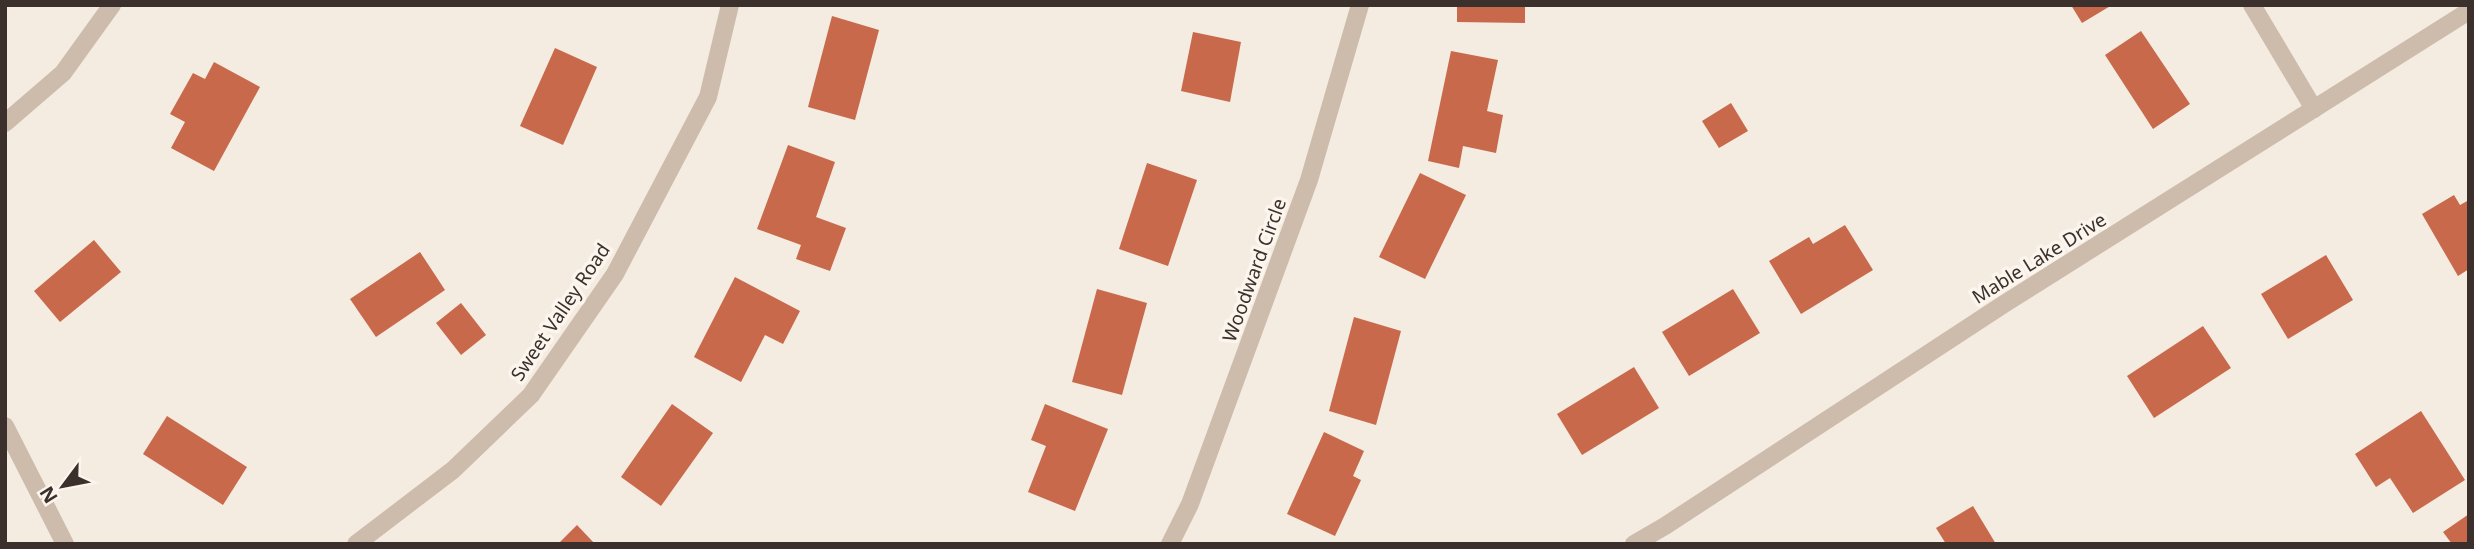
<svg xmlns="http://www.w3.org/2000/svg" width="2474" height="549" viewBox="0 0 2474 549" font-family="'Noto Sans',sans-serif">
<rect width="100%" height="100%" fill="#f4ebe1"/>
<!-- building -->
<g fill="#c8694b">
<polygon points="1457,5 1525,5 1525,23 1457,22"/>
<polygon points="2071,5 2112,5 2082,23"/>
<polygon points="832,16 879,30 855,120 808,107"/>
<polygon points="2141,31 2190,104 2153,129 2105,55"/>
<polygon points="1193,32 1241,42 1230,102 1181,91"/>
<polygon points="555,48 597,67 563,145 520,126"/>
<polygon points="1451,51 1498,60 1487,111 1503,115 1496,153 1463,146 1459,168 1428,161"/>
<polygon points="214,62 260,87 214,171 171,148 185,122 170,114 193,73 205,79"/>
<polygon points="1731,103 1748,131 1719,148 1702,121"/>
<polygon points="788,145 835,162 816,217 846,228 830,271 796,259 801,245 757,229"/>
<polygon points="1147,163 1197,180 1168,266 1119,249"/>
<polygon points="1420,173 1466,195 1425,279 1379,257"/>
<polygon points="2454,195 2460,205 2469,200 2469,269 2458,276 2422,214"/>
<polygon points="1845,225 1873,270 1801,314 1769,261 1809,237 1813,244"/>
<polygon points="94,240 121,272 60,322 34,291"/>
<polygon points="420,252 445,290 376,337 350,299"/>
<polygon points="2326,255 2353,300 2288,339 2261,294"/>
<polygon points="735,277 800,311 783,344 765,335 741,382 694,357"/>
<polygon points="1097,289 1147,303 1122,395 1072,382"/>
<polygon points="1733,289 1760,333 1689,376 1662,332"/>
<polygon points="461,303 486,335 461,355 436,323"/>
<polygon points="1354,317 1401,331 1376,425 1329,411"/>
<polygon points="2203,326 2231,368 2154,418 2127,376"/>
<polygon points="1634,367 1659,408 1582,455 1557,414"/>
<polygon points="672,404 713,433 661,506 621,477"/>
<polygon points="1045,404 1108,429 1075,511 1028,492 1046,446 1031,440"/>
<polygon points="2421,411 2465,480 2413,513 2390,478 2376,487 2355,454"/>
<polygon points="167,416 247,467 223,505 143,454"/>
<polygon points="1324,432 1364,451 1353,476 1361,480 1335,536 1287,514"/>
<polygon points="1973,506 1996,544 1946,544 1936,528"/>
<polygon points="2469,514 2469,544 2452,544 2443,532"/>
<polygon points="577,525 595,544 558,544"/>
</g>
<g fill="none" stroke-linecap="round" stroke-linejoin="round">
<!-- street -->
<g stroke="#cdbbac" stroke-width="18">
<polyline points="2252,5 2314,109"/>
<polyline points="5,123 63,73 112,5"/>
<polyline points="5,426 65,544"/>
<polyline points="356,544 453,470 531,395 615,274 708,97 730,5"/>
<polyline points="1170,544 1190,504 1309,180 1360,5"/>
<polyline points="1634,544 1665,526 2004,304 2469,11"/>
</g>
</g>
<g text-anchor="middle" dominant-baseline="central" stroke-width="7" stroke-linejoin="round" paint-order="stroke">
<!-- street labels -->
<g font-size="19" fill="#3b302b" stroke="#fbf5ee">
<text transform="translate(2039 258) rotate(-32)">Mable Lake Drive</text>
<text transform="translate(1254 270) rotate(-70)">Woodward Circle</text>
<text transform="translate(560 312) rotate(-56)">Sweet Valley Road</text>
</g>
</g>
<!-- border -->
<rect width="2474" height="549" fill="none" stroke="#3b302b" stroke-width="14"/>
<!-- north arrow -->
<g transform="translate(63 486) rotate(238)" stroke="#fbf5ee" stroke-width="5" paint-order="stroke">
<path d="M0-5L12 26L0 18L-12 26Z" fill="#3b302b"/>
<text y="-10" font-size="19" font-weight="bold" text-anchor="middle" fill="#3b302b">N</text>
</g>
</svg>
